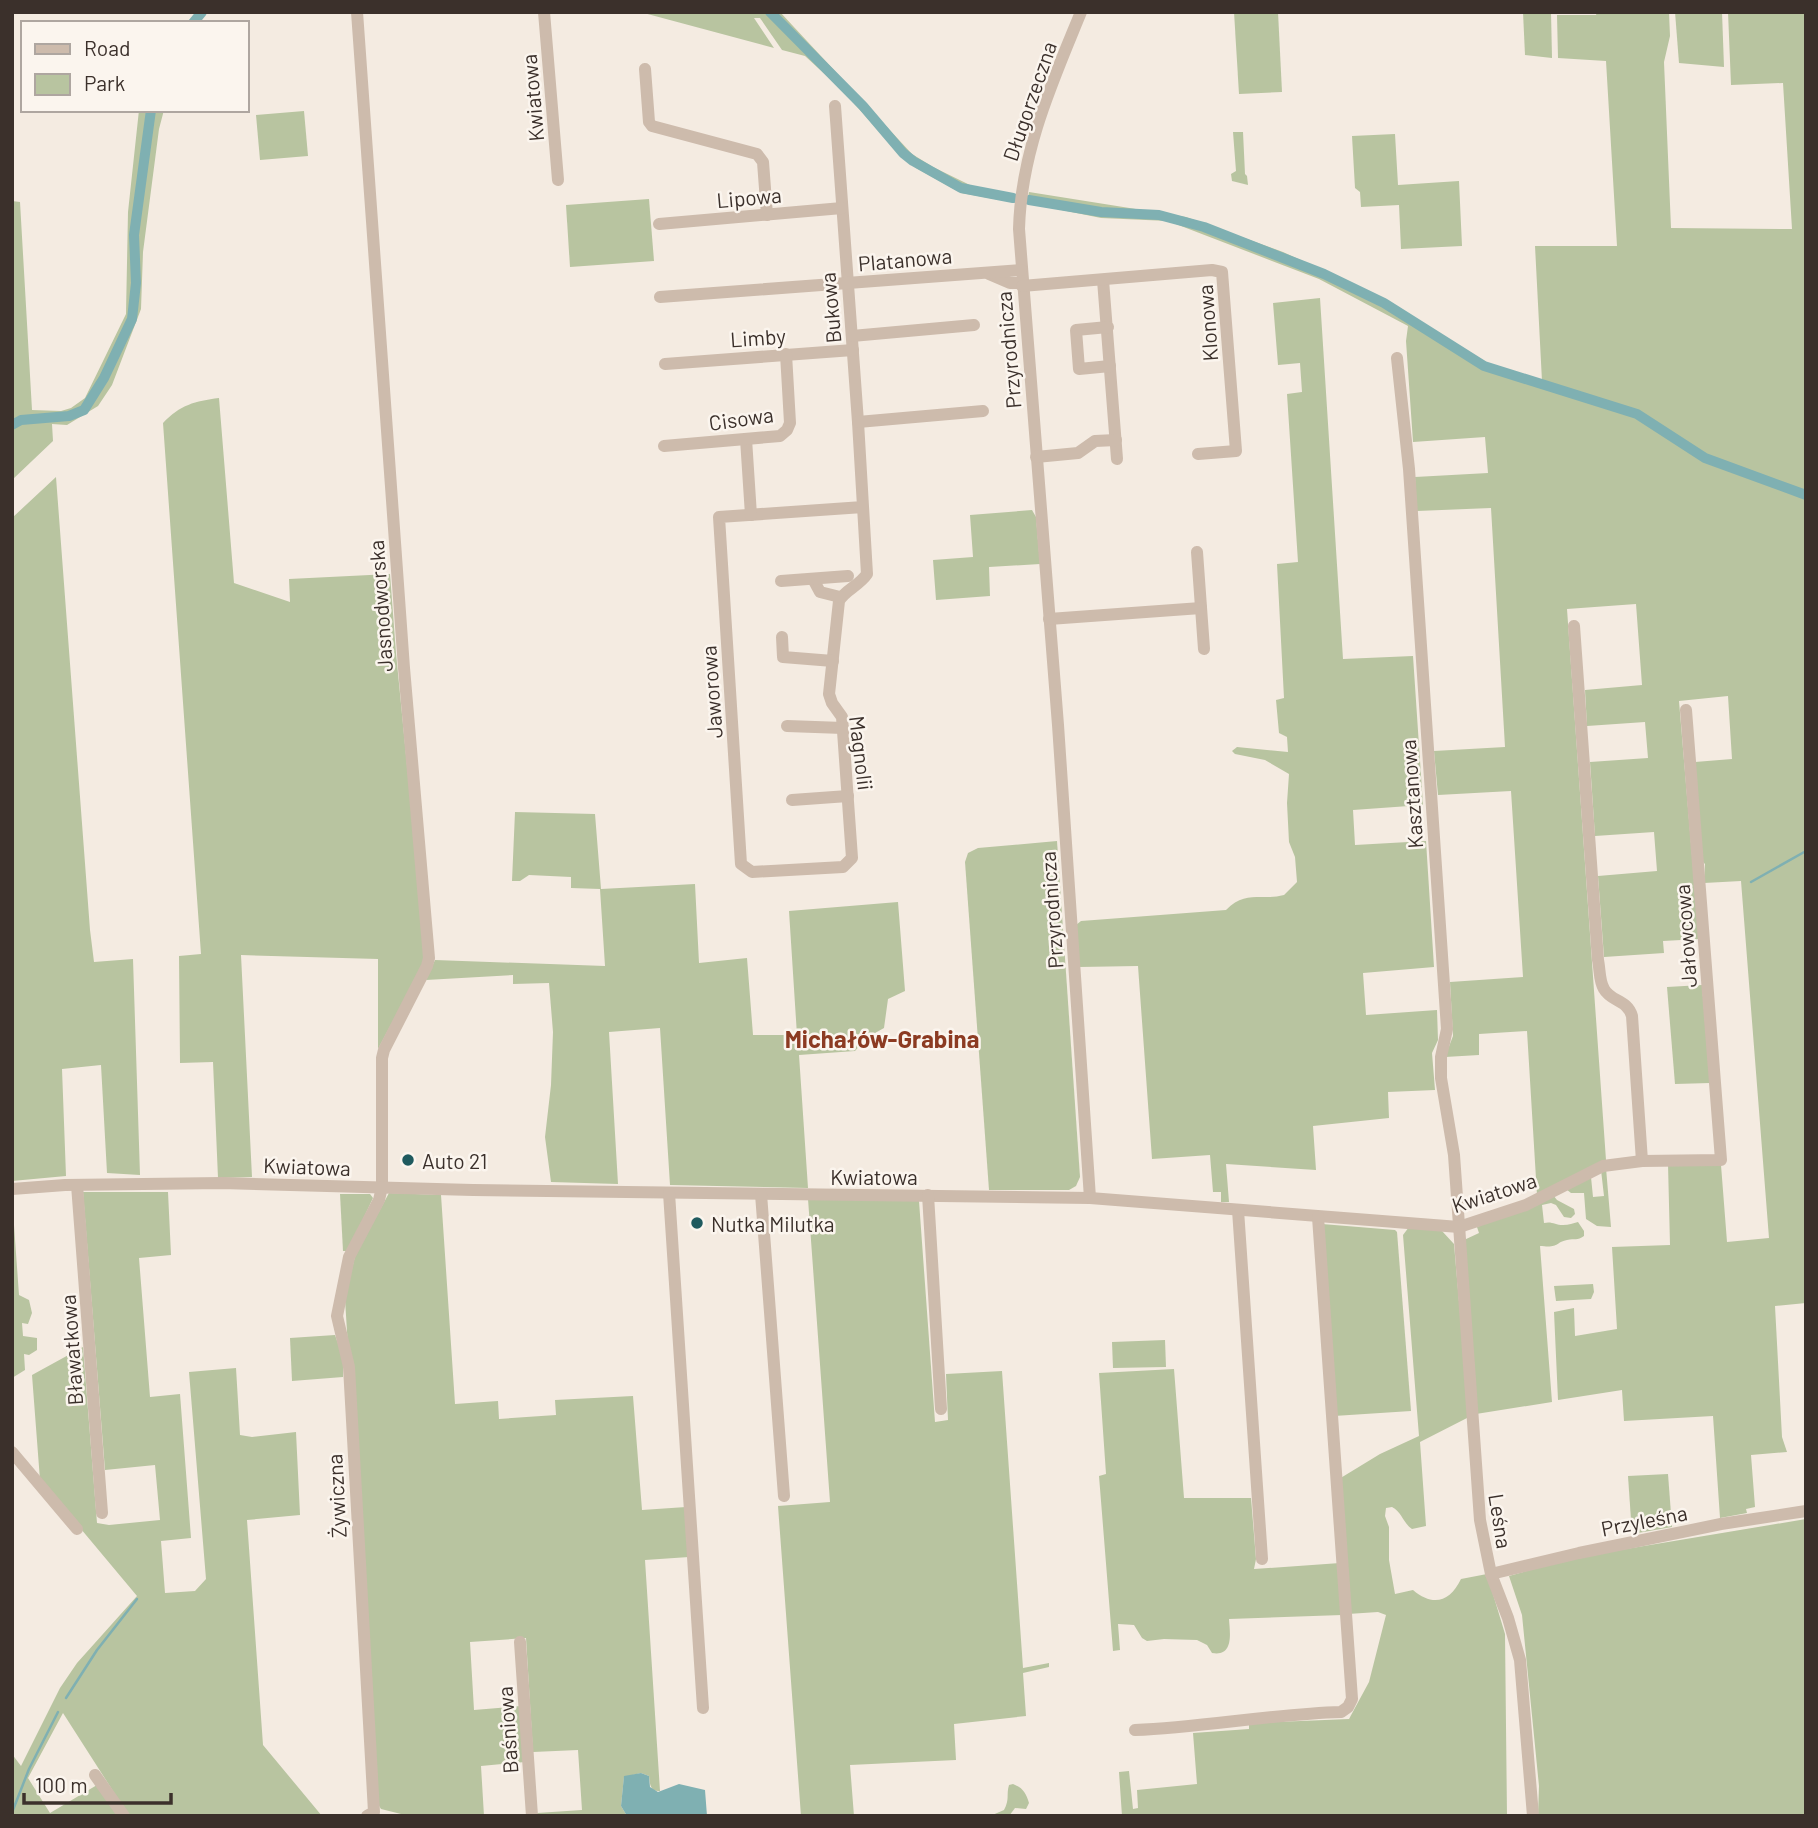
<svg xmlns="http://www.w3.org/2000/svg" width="1818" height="1828" viewBox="0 0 1818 1828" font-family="Barlow,sans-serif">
<rect width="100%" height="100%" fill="#f4ebe1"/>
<!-- green -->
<g fill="#b8c4a0">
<polygon points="640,12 780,12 912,154 933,167 972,186 1014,194 1011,202 961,193 916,168 903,158 841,89 805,56 782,50 760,18 754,18 774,48"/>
<polygon points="1234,12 1278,12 1282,92 1239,94"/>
<polygon points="1523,12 1551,12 1552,58 1525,55"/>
<polygon points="1597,12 1669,12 1670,36 1664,62 1671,228 1792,229 1783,83 1731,85 1728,12 1806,12 1806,1303 1775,1306 1782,1437 1787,1452 1751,1455 1755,1507 1746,1509 1747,1513 1720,1518 1713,1416 1624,1421 1622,1390 1558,1400 1554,1312 1574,1308 1575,1336 1617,1329 1612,1247 1670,1245 1668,1164 1721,1165 1727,1242 1769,1238 1741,881 1704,883 1705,864 1703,862 1695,762 1732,759 1728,696 1679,701 1699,939 1663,941 1664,953 1604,957 1598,876 1657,871 1654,832 1595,836 1590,762 1648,758 1645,722 1587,726 1585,690 1642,685 1636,604 1567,609 1606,1160 1537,1195 1527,1031 1479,1034 1479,1055 1445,1057 1453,1036 1450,982 1523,977 1511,791 1438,795 1434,751 1505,747 1491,508 1417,511 1415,477 1488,473 1485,437 1413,442 1406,341 1408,326 1319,279 1168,221 1101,218 1027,203 1029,192 1186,217 1283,252 1351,283 1495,367 1542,381 1535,246 1617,246 1606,61 1558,58 1557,15 1596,15"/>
<polygon points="1675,12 1722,12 1724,67 1679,63"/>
<polygon points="139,110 164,110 159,129 143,252 141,309 112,385 98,406 67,425 52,424 53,441 12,480 12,201 20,202 32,410 61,411 71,408 85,398 126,314 128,212"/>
<polygon points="304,111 308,156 260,160 256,115"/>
<polygon points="1233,132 1243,132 1245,174 1247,176 1248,185 1232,181 1231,174 1236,171"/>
<polygon points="1395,134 1398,185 1459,181 1462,246 1401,249 1399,205 1361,207 1360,192 1355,188 1352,136"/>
<polygon points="649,199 654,261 570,267 566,205"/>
<path d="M1320,298l23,361 70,-3 10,149 -70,5 2,35 71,-4 8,126 -71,6 3,42 71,-5 1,30 -6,13 3,37 -47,2 1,26 -76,8 3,44 -90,-6 3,38h-8v-10h-8l-3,-37 -58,4 -14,-193 -59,1 -3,-42 5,-4 145,-11c20,-20 35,-9 58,-15l13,-13 -2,-25 -6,-15 -2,-39 2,-29 -24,-14 -30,-6 -3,-3 5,-4 51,5 -1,-15 -8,-4 -3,-33 8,-2 -7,-134 21,-2 -11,-168 15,-2 -2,-29 -22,2 -5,-62z"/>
<path d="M219,398l15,185 56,19 -1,-23 101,-5 6,79 30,306 -48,90v-90l-137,-4 11,222 -34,1 -5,-116 -33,1 -1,-107 22,-2 -38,-531c17,-18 32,-22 56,-25z"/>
<polygon points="56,477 90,930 94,962 133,959 140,1175 107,1173 101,1065 62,1069 66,1176 12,1181 12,518"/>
<polygon points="1032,510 1036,517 1040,564 989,567 990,596 936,600 933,560 973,557 970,515"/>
<polygon points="515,812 595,814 601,889 695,884 699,963 747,958 753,1035 797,1035 789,911 898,902 905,991 888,999 884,1028 866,1038 855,1051 799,1055 808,1188 670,1185 660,1028 609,1032 618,1184 551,1182 545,1137 551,1085 553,1032 549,983 513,984 513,975 426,980 435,960 605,966 600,889 571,888 571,877 529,875 520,881 512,881"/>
<polygon points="1057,841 1080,1177 1076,1186 1069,1190 989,1190 965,862 968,853 978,848"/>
<polygon points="1702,985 1710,1083 1675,1084 1667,987"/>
<polygon points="1606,1168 1611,1227 1597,1226 1586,1219 1584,1193 1571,1193 1566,1189 1591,1177 1593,1197 1604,1196 1601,1170"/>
<polygon points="83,1192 168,1192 171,1255 139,1258 150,1397 180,1394 191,1538 161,1541 165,1593 195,1591 206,1579 189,1372 236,1368 240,1435 252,1437 296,1432 300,1515 247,1520 263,1745 322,1816 129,1816 63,1713 28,1778 50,1813 97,1785 118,1816 12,1816 12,1754 21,1766 60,1688 77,1663 137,1596 40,1480 32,1375 83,1347 97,1523 109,1525 160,1520 155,1465 105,1470"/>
<path d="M389,1193l52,2 14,209 43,-3 1,18 57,-4 -1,-15 78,-4 9,114 44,-3 3,50 -44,3 15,231c-10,1 -10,-7 -11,-15l-8,-3 -17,4 -3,29 6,10h-90v-3l45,-3 -4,-60 -45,2 -7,-114 -56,4 4,68 47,-4 4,56 -44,4 3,50h-75l-28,-7 -5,-8 -31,-502 10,-43z"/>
<polygon points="340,1194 370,1194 373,1198 348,1251 343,1251"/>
<path d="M1553,1195l4,5 17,9 1,5 -4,4 -7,-1 -8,-12 -5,-2 -9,2 2,18c8,-2 11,2 19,2 6,0 10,-2 15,-3l6,9v5c-7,5 -9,2 -17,4 -13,3 -7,8 -27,6l12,156 -76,12 -12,-174 15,-7 -2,-6z"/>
<polygon points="808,1199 919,1201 935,1422 948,1420 946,1374 1002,1371 1023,1668 1049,1663 1049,1667 1023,1673 1026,1716 954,1724 956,1760 850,1765 854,1816 801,1816 778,1506 830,1502"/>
<polygon points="1322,1224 1395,1230 1397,1232 1411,1411 1334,1416"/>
<polygon points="12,1225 14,1225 19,1295 29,1300 32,1313 28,1324 22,1323 23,1336 37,1338 37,1350 29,1355 24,1354 25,1370 12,1378"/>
<path d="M1409,1227l33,4 12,13 15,173 -49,25 6,84 -14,3c-9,-6 -10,-17 -20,-22l-6,1 -1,8 4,11v33l6,34 18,-4c20,17 37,12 48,-11l26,-5 18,60 2,182h-385l-3,-44 10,-1 4,38 5,-1 -1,-18 60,-6 -4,-51 56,-4v-6l100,-4 20,-37 17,-67 -8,-3 -30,2 -9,-135 41,-25 39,-18 -16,-201z"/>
<polygon points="1593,1284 1594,1292 1591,1299 1556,1301 1554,1286"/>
<polygon points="335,1335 343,1358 343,1377 292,1381 290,1338"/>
<polygon points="1165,1340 1166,1367 1113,1368 1112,1342"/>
<path d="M1174,1369l10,129h67l5,61 -2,10 86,-6 2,52 -113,4c1,14 5,38 -17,34l-5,-8 -10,-5 -33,-1 -17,2 -5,-3 -8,-13 -16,-1 2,26 -7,1 -14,-175 7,-2 -7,-101z"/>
<polygon points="1668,1474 1672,1527 1632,1534 1628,1476"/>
<polygon points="1806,1519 1806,1816 1538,1816 1539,1786 1522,1615 1509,1576 1578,1557"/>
<path d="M1013,1784c10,4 13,9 16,19l-3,6 -11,-1 -6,8h-19l14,-6c6,-11 2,-15 5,-25z"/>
</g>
<!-- water -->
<polygon fill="#7fb0b2" points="641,1773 649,1776 650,1787 658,1792 679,1784 705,1790 707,1816 627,1816 621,1806 624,1776"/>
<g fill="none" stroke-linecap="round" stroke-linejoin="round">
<!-- stream -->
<g stroke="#7fb0b2" stroke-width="2.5">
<polyline points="1751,882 1806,851"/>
<polyline points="66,1698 97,1650 137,1599"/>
<polyline points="13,1810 29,1769 58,1712"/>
</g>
<!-- canal -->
<g stroke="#7fb0b2" stroke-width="10">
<polyline points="770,12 863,106 903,153 913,161 961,188 1013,198"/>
<polyline points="193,23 202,12"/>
<polyline points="1029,200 1101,212 1159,215 1204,227 1324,274 1384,303 1484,366 1637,414 1705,458 1806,495"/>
<polyline points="12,425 21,420 69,416 84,410 104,378 132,319 136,283 134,235 151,110"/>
</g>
<!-- minor -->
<g stroke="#cdbbac" stroke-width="12">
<polyline points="357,12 404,668 429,958 427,966 384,1050 382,1058 382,1187 379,1200 349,1257 337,1316 349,1367 374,1812 367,1816"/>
<polyline points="544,12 558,180"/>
<path d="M1081,12c-29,71 -60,139 -62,217l39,496 32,473"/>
<polyline points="645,69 649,122 652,126 757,154 763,162 767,215"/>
<path d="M835,106l23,316 9,152c-8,12 -22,16 -28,27l-10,93 3,9 10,14 10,141 -9,9 -91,5 -11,-8 -22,-347 144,-10"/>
<polyline points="659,224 842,208"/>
<polyline points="989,274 1010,283 1022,283"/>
<polyline points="1103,280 1117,459"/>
<polyline points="1022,286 1212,270 1222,272 1236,451 1198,454"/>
<polyline points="660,297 1021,270"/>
<polyline points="1108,327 1076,330 1079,369 1110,366"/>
<polyline points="852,336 974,325"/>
<polyline points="1397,358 1409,469 1447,1029 1441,1057 1441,1078 1454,1155 1480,1520 1491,1574 1508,1618 1520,1660 1533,1816"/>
<polyline points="665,364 853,350"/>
<polyline points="858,422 983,411"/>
<polyline points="746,439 751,515"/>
<polyline points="664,446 780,436 787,430 790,423 786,354"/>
<polyline points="1036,457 1078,453 1095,441 1116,440"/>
<polyline points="1197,552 1204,649"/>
<polyline points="813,579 820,592 840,597"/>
<polyline points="781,581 848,576"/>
<polyline points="1049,619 1201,608"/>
<path d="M1574,626l24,334c2,9 1,21 6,29 7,13 23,10 28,27l10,145"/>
<polyline points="782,637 783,657 833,661"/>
<polyline points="787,726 843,728"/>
<polyline points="792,800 848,796"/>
<polyline points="77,1185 102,1513"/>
<polyline points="12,1189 65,1185 222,1183 473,1190 1090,1198 1459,1227 1526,1205 1603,1166 1642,1161 1721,1160 1686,710"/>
<polyline points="669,1193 703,1708"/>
<polyline points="761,1194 784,1496"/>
<polyline points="928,1195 941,1409"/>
<polyline points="1238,1210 1262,1559"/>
<polyline points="12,1452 77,1529"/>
<polyline points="1491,1574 1579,1553 1721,1524 1806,1511"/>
<polyline points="520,1642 532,1816"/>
<path d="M1135,1730c69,-3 137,-16 206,-18l7,-5 4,-8 -34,-482"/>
<polyline points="95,1775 124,1816"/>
</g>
</g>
<!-- markers -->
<g fill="#1f5a5e" stroke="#fbf5ee" stroke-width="2.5">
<circle cx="408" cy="1160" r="7"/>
<circle cx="697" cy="1223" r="7"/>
</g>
<g text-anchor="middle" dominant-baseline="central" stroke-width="5" stroke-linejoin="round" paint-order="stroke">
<!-- street labels -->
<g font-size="21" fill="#3b302b" stroke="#fbf5ee">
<text transform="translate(532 98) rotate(-95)">Kwiatowa</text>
<text transform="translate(1029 101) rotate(-71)">Długorzeczna</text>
<text transform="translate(749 197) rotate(-5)">Lipowa</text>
<text transform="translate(905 259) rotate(-5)">Platanowa</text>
<text transform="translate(830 308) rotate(-95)">Bukowa</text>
<text transform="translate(1207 323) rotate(-94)">Klonowa</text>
<text transform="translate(758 337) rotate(-4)">Limby</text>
<text transform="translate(1008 350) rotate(-95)">Przyrodnicza</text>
<text transform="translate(741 418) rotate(-8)">Cisowa</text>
<text transform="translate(380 606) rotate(-94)">Jasnodworska</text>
<text transform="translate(711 692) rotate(-94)">Jaworowa</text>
<text transform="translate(862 753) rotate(83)">Magnolii</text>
<text transform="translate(1411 794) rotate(-94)">Kasztanowa</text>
<text transform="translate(1051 910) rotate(-94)">Przyrodnicza</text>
<text transform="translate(1685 936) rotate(-94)">Jałowcowa</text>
<text transform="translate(307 1166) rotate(2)">Kwiatowa</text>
<text x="874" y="1176">Kwiatowa</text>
<text transform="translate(1494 1192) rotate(-18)">Kwiatowa</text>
<text transform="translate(71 1350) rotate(-94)">Bławatkowa</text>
<text transform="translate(336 1496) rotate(-93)">Żywiczna</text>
<text transform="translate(1644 1520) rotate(-11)">Przyleśna</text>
<text transform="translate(1501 1521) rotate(81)">Leśna</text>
<text transform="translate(507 1730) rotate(-94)">Baśniowa</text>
</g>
<!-- poi labels -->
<g font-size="21" fill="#3b302b" stroke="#fbf5ee" text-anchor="start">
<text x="422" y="1160">Auto 21</text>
<text x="711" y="1223">Nutka Milutka</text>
</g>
<!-- quarter labels -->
<g font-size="24" font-weight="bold" fill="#8c3b22" stroke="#fbf5ee">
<text x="882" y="1038">Michałów-Grabina</text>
</g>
</g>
<!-- border -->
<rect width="1818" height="1828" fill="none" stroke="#3b302b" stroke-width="28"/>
<!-- legend -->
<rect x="21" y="21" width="228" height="91" fill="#fbf5ee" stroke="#aea6a0" stroke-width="2"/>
<rect x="35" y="44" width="35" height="10" fill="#cdbbac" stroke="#aea6a0" stroke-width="2"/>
<text x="84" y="56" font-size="21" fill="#3b302b">Road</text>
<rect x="35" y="74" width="35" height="21" fill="#b8c4a0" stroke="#aea6a0" stroke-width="2"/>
<text x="84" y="91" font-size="21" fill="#3b302b">Park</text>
<!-- scale -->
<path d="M24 1793v10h147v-10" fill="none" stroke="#3b302b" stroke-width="3.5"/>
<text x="35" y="1793" font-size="21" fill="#3b302b" stroke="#fbf5ee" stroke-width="5" paint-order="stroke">100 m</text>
</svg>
